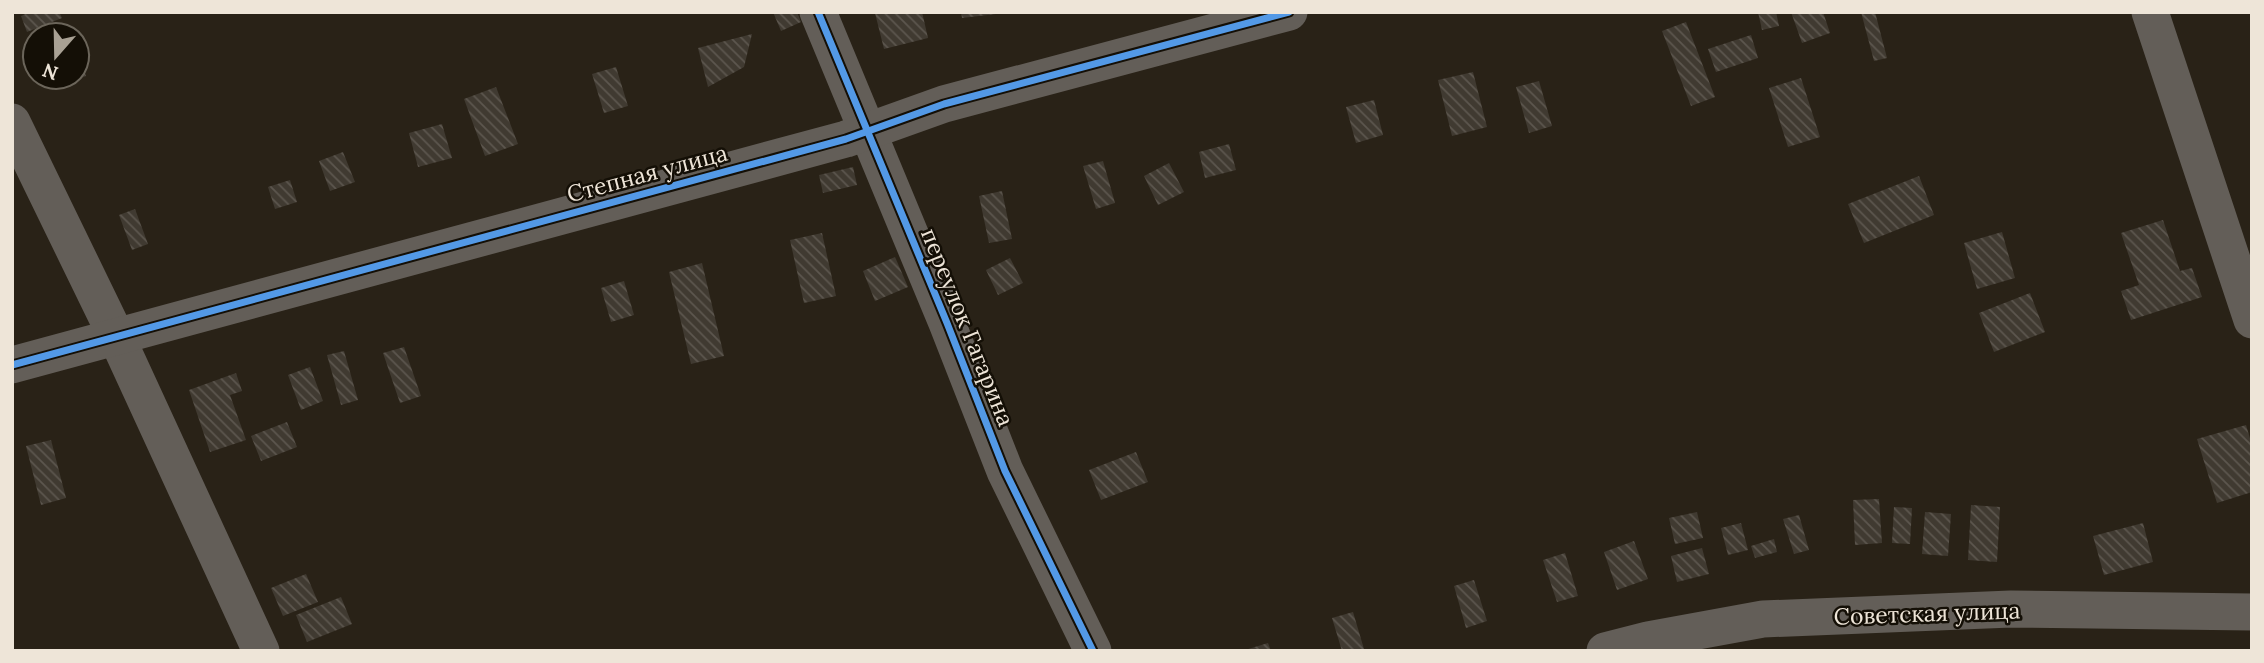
<svg xmlns="http://www.w3.org/2000/svg" width="2264" height="663" viewBox="0 0 2264 663" font-family="Lora,serif">
<defs>
<pattern id="building-back-hatch" width="6" height="6" patternUnits="userSpaceOnUse" patternTransform="scale(1.75)"><rect width="6" height="6" fill="#403a31"/><path d="M-1 5l2 2M0 0l6 6M5-1l2 2" fill="none" stroke="#5c564e"/></pattern>
</defs>
<rect width="100%" height="100%" fill="#292217"/>
<!-- building -->
<g fill="url(#building-back-hatch)">
<polygon points="30,12 59,12 62,18 27,32 21,16"/>
<polygon points="773,12 797,12 801,22 781,31"/>
<polygon points="922,12 928,38 884,49 875,13"/>
<polygon points="961,12 996,12 996,14 962,18"/>
<polygon points="1758,12 1776,12 1779,26 1762,30"/>
<polygon points="1791,12 1823,12 1830,33 1802,43"/>
<polygon points="1861,12 1875,12 1887,58 1874,61"/>
<polygon points="1686,22 1715,97 1691,106 1662,31"/>
<polygon points="752,34 744,67 708,87 698,48"/>
<polygon points="1751,35 1758,58 1716,72 1708,49"/>
<polygon points="77,53 86,76 52,90 46,77 77,77"/>
<polygon points="616,67 628,106 604,113 592,74"/>
<polygon points="1473,72 1487,127 1452,136 1438,80"/>
<polygon points="1801,78 1820,137 1788,147 1769,88"/>
<polygon points="1539,81 1552,126 1529,133 1516,87"/>
<polygon points="496,87 518,144 485,156 464,99"/>
<polygon points="1374,100 1383,135 1356,143 1346,107"/>
<polygon points="442,124 452,158 418,167 409,133"/>
<polygon points="1229,144 1236,170 1205,178 1199,152"/>
<polygon points="343,152 355,182 330,191 319,161"/>
<polygon points="1103,161 1115,203 1096,209 1083,166"/>
<polygon points="1169,163 1184,192 1158,205 1144,176"/>
<polygon points="853,167 857,185 823,193 819,175"/>
<polygon points="1919,176 1934,215 1864,243 1848,204"/>
<polygon points="290,180 297,202 275,209 268,187"/>
<polygon points="1002,191 1012,239 989,243 979,196"/>
<polygon points="135,209 148,244 132,250 119,215"/>
<polygon points="2163,220 2180,271 2192,268 2202,297 2131,320 2121,291 2139,285 2121,233"/>
<polygon points="2002,232 2015,278 1977,289 1964,243"/>
<polygon points="822,233 836,296 804,303 790,240"/>
<polygon points="895,257 908,287 875,301 863,271"/>
<polygon points="1010,258 1023,283 998,295 986,270"/>
<polygon points="702,263 724,356 691,364 669,272"/>
<polygon points="624,281 634,315 611,322 601,288"/>
<polygon points="2030,293 2045,332 1994,352 1979,313"/>
<polygon points="404,347 421,396 400,403 383,353"/>
<polygon points="344,351 358,400 341,405 327,355"/>
<polygon points="310,367 323,401 301,410 288,375"/>
<polygon points="236,373 242,391 230,395 246,440 210,452 189,390"/>
<polygon points="287,422 297,447 261,461 251,436"/>
<polygon points="2246,425 2252,445 2252,492 2217,503 2197,439"/>
<polygon points="51,440 66,498 41,505 26,446"/>
<polygon points="1136,452 1148,482 1101,500 1089,470"/>
<polygon points="1879,499 1882,543 1855,545 1853,500"/>
<polygon points="1971,505 2000,507 1997,562 1968,560"/>
<polygon points="1894,507 1912,508 1910,544 1892,543"/>
<polygon points="1697,512 1703,538 1675,544 1669,518"/>
<polygon points="1925,512 1951,514 1948,556 1922,554"/>
<polygon points="1799,515 1809,550 1794,554 1783,519"/>
<polygon points="1741,523 1748,550 1728,555 1721,528"/>
<polygon points="2143,523 2153,562 2104,575 2093,536"/>
<polygon points="1774,539 1777,552 1755,558 1751,546"/>
<polygon points="1634,541 1648,579 1617,590 1604,552"/>
<polygon points="1702,548 1709,574 1677,582 1671,556"/>
<polygon points="1565,553 1578,596 1557,602 1543,560"/>
<polygon points="306,574 318,602 283,616 271,588"/>
<polygon points="1474,580 1487,621 1466,628 1454,586"/>
<polygon points="341,597 352,624 307,642 296,615"/>
<polygon points="1353,612 1364,649 1342,651 1332,618"/>
<polygon points="1268,643 1271,651 1245,651 1245,650"/>
</g>
<g fill="none" stroke-linecap="round" stroke-linejoin="round">
<!-- minor -->
<g stroke="#635e58" stroke-width="37">
<polyline points="818,12 947,323 1005,471 1093,651"/>
<polyline points="2150,12 2252,320"/>
<polyline points="12,122 117,338 261,651"/>
<polyline points="12,365 846,139 944,104 1289,12"/>
<polyline points="1605,651 1648,640 1763,619 2011,609 2252,612"/>
</g>
<defs>
<g id="cycleway">
<polyline points="818,12 947,323 1005,471 1093,651"/>
<polyline points="12,365 846,139 944,104 1289,12"/>
</g>
</defs>
<!-- cycleway casing -->
<use href="#cycleway" stroke="#140f06" stroke-width="11"/>
<!-- cycleway -->
<use href="#cycleway" stroke="#5399e6" stroke-width="7"/>
</g>
<g text-anchor="middle" dominant-baseline="central" stroke-width="5" stroke-linejoin="round" paint-order="stroke">
<!-- street labels -->
<g font-size="23" fill="#eee5d8" stroke="#140f06">
<text transform="translate(647 173) rotate(-15)">Степная улица</text>
<text transform="translate(968 327) rotate(68)">переулок Гагарина</text>
<text transform="translate(1927 613) rotate(-2)">Советская улица</text>
</g>
</g>
<!-- border -->
<rect width="2264" height="663" fill="none" stroke="#eee5d8" stroke-width="28"/>
<!-- north arrow -->
<g transform="translate(56 56) rotate(200)"><circle r="33" fill="#140f06" stroke="#6b655a" stroke-width="2"/>
<path d="M0-5L12 26L0 18L-12 26Z" fill="#a9a194"/>
<text y="-10" font-size="19" font-weight="bold" text-anchor="middle" fill="#eee5d8">N</text>
</g>
</svg>
